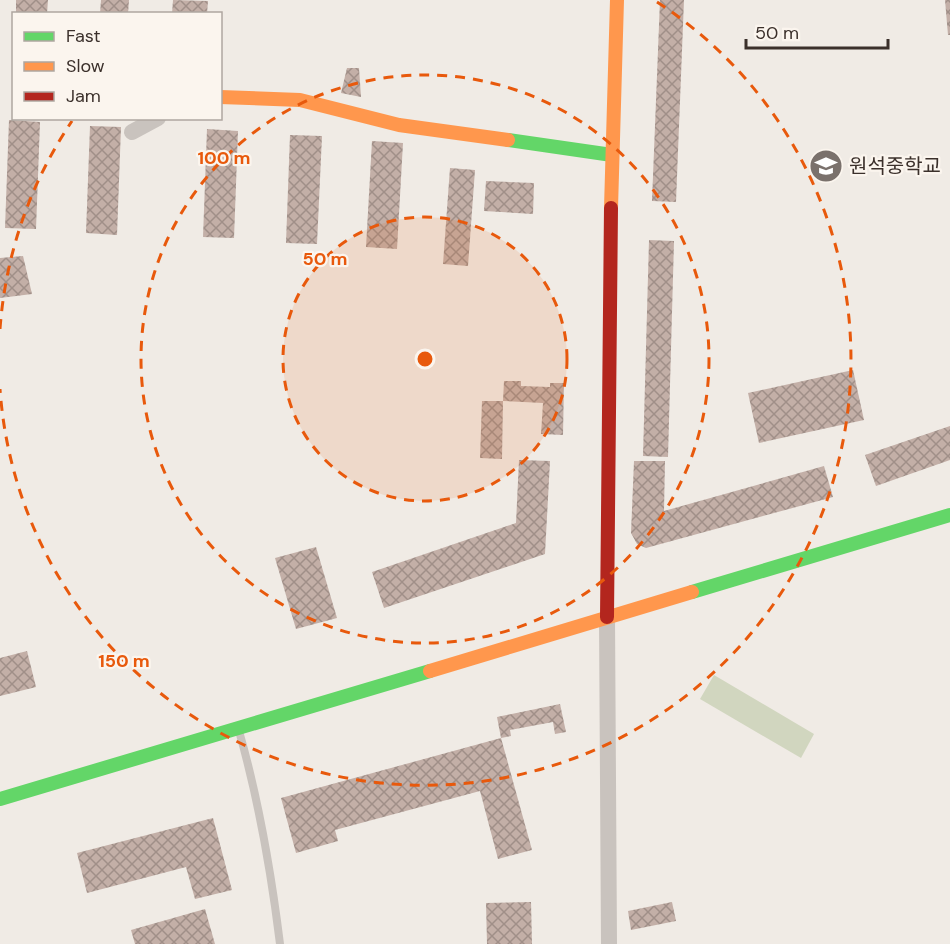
<svg xmlns="http://www.w3.org/2000/svg" width="950" height="944" viewBox="0 0 950 944" font-family="'DM Sans','Noto Sans KR',sans-serif">
<defs>
<pattern id="building-cross-hatch" width="8" height="8" patternUnits="userSpaceOnUse" patternTransform="scale(1.5)"><rect width="8" height="8" fill="#c3afa7"/><path d="M0 0l8 8M0 8l8-8" fill="none" stroke="#a08f88"/></pattern>
</defs>
<rect width="100%" height="100%" fill="#f0ebe5"/>
<!-- green -->
<polygon fill="#d1d6bf" points="714,675 814,734 801,758 700,699"/>
<!-- building -->
<g fill="url(#building-cross-hatch)">
<polygon points="16,0 48,0 47,14 16,14"/>
<polygon points="101,0 129,0 128,14 100,14"/>
<polygon points="173,0 208,1 207,14 172,14"/>
<polygon points="660,0 684,0 676,202 652,201"/>
<polygon points="945,0 950,0 950,35 948,35"/>
<polygon points="347,68 359,68 361,97 341,93"/>
<polygon points="9,120 40,122 36,229 5,228"/>
<polygon points="90,126 121,127 117,235 86,233"/>
<polygon points="207,129 238,131 234,238 203,237"/>
<polygon points="290,135 322,136 317,244 286,243"/>
<polygon points="372,141 403,143 397,249 366,247"/>
<polygon points="450,168 475,170 468,266 443,264"/>
<polygon points="486,181 534,183 533,214 484,211"/>
<polygon points="649,240 674,241 668,457 643,456"/>
<polygon points="23,256 32,294 0,298 0,258"/>
<polygon points="853,370 864,420 759,443 748,393"/>
<polygon points="504,381 521,381 521,386 550,387 550,383 564,383 563,435 541,434 543,403 503,401"/>
<polygon points="482,401 503,401 502,459 480,458"/>
<polygon points="950,426 950,460 876,486 865,455"/>
<polygon points="519,460 550,461 545,554 384,608 372,572 516,523"/>
<polygon points="634,461 665,461 664,511 824,466 833,497 646,548 637,544 631,533"/>
<polygon points="316,547 337,618 296,629 275,558"/>
<polygon points="27,651 36,687 0,696 0,658"/>
<polygon points="560,704 566,732 555,734 553,722 510,730 511,736 501,738 497,717"/>
<polygon points="501,738 532,850 498,859 480,791 335,830 338,841 296,853 281,798"/>
<polygon points="213,818 232,890 195,899 186,867 87,893 77,853"/>
<polygon points="531,902 532,944 487,944 486,903"/>
<polygon points="672,902 676,921 631,930 628,911"/>
<polygon points="205,909 215,944 135,944 131,930"/>
</g>
<g fill="none" stroke-linecap="round" stroke-linejoin="round">
<!-- lane -->
<path stroke="#c9c3be" stroke-width="8" d="M239,731c20,70 32,140 41,213"/>
<!-- street -->
<g stroke="#c9c3be" stroke-width="16">
<polyline points="132,132 158,118"/>
<polyline points="607,617 609,944"/>
</g>
<!-- fast -->
<g stroke="#63d668" stroke-width="14">
<polyline points="508,140 612,155"/>
<polyline points="692,592 950,515"/>
<polyline points="0,799 430,671"/>
</g>
<!-- slow -->
<g stroke="#ff974d" stroke-width="14">
<polyline points="220,97 300,100 399,125 508,140"/>
<polyline points="611,208 617,0"/>
<polyline points="430,671 692,592"/>
</g>
<!-- jam -->
<polyline stroke="#b3261e" stroke-width="14" points="607,617 611,208"/>
</g>
<!-- distance rings -->
<circle cx="425" cy="359" r="142" fill="#e8590c" fill-opacity=".12"/>
<g fill="none" stroke="#e8590c" stroke-width="3" stroke-dasharray="10 8">
<circle cx="425" cy="359" r="142"/>
<circle cx="425" cy="359" r="284"/>
<path d="M0 329A426 426 0 0 1 72 121M657 2A426 426 0 1 1 0 389"/>
</g>
<!-- icons -->
<defs>
<symbol id="school-disc" viewBox="-11 -11 22 22"><circle r="9.5" fill="#7a716c" stroke="#fbf5ee"/><path d="M0-5L7-2L0 1L-7-2ZM-4 1L0 2.5L4 1V4Q0 6-4 4Z" fill="#fff"/></symbol>
</defs>
<g fill-rule="evenodd">
<use href="#school-disc" x="807" y="147" width="38" height="38"/>
</g>
<g text-anchor="middle" dominant-baseline="central" stroke-width="4.5" stroke-linejoin="round" paint-order="stroke">
<!-- poi labels -->
<g font-size="20" fill="#3b302b" stroke="#fbf5ee" text-anchor="start">
<text x="849" y="166">원석중학교</text>
</g>
</g>
<circle cx="425" cy="359" r="9" fill="#e8590c" stroke="#fbf5ee" stroke-width="3"/>
<g font-size="18" text-anchor="middle" font-weight="bold" fill="#e8590c" stroke="#fbf5ee" stroke-width="4.5" stroke-linejoin="round" paint-order="stroke">
<text x="224" y="164">100 m</text>
<text x="325" y="265">50 m</text>
<text x="124" y="667">150 m</text>
</g>
<!-- legend -->
<rect x="12" y="12" width="210" height="108" fill="#fbf5ee" stroke="#aea6a0" stroke-width="1.5"/>
<rect x="24" y="32" width="30" height="9" fill="#63d668" stroke="#aea6a0" stroke-width="1.5"/>
<text x="66" y="42" font-size="18" fill="#3b302b">Fast</text>
<rect x="24" y="62" width="30" height="9" fill="#ff974d" stroke="#aea6a0" stroke-width="1.5"/>
<text x="66" y="72" font-size="18" fill="#3b302b">Slow</text>
<rect x="24" y="92" width="30" height="9" fill="#b3261e" stroke="#aea6a0" stroke-width="1.5"/>
<text x="66" y="102" font-size="18" fill="#3b302b">Jam</text>
<!-- scale -->
<path d="M746 39v9h142v-9" fill="none" stroke="#3b302b" stroke-width="3"/>
<text x="755" y="39" font-size="18" fill="#3b302b" stroke="#fbf5ee" stroke-width="4.5" paint-order="stroke">50 m</text>
</svg>
